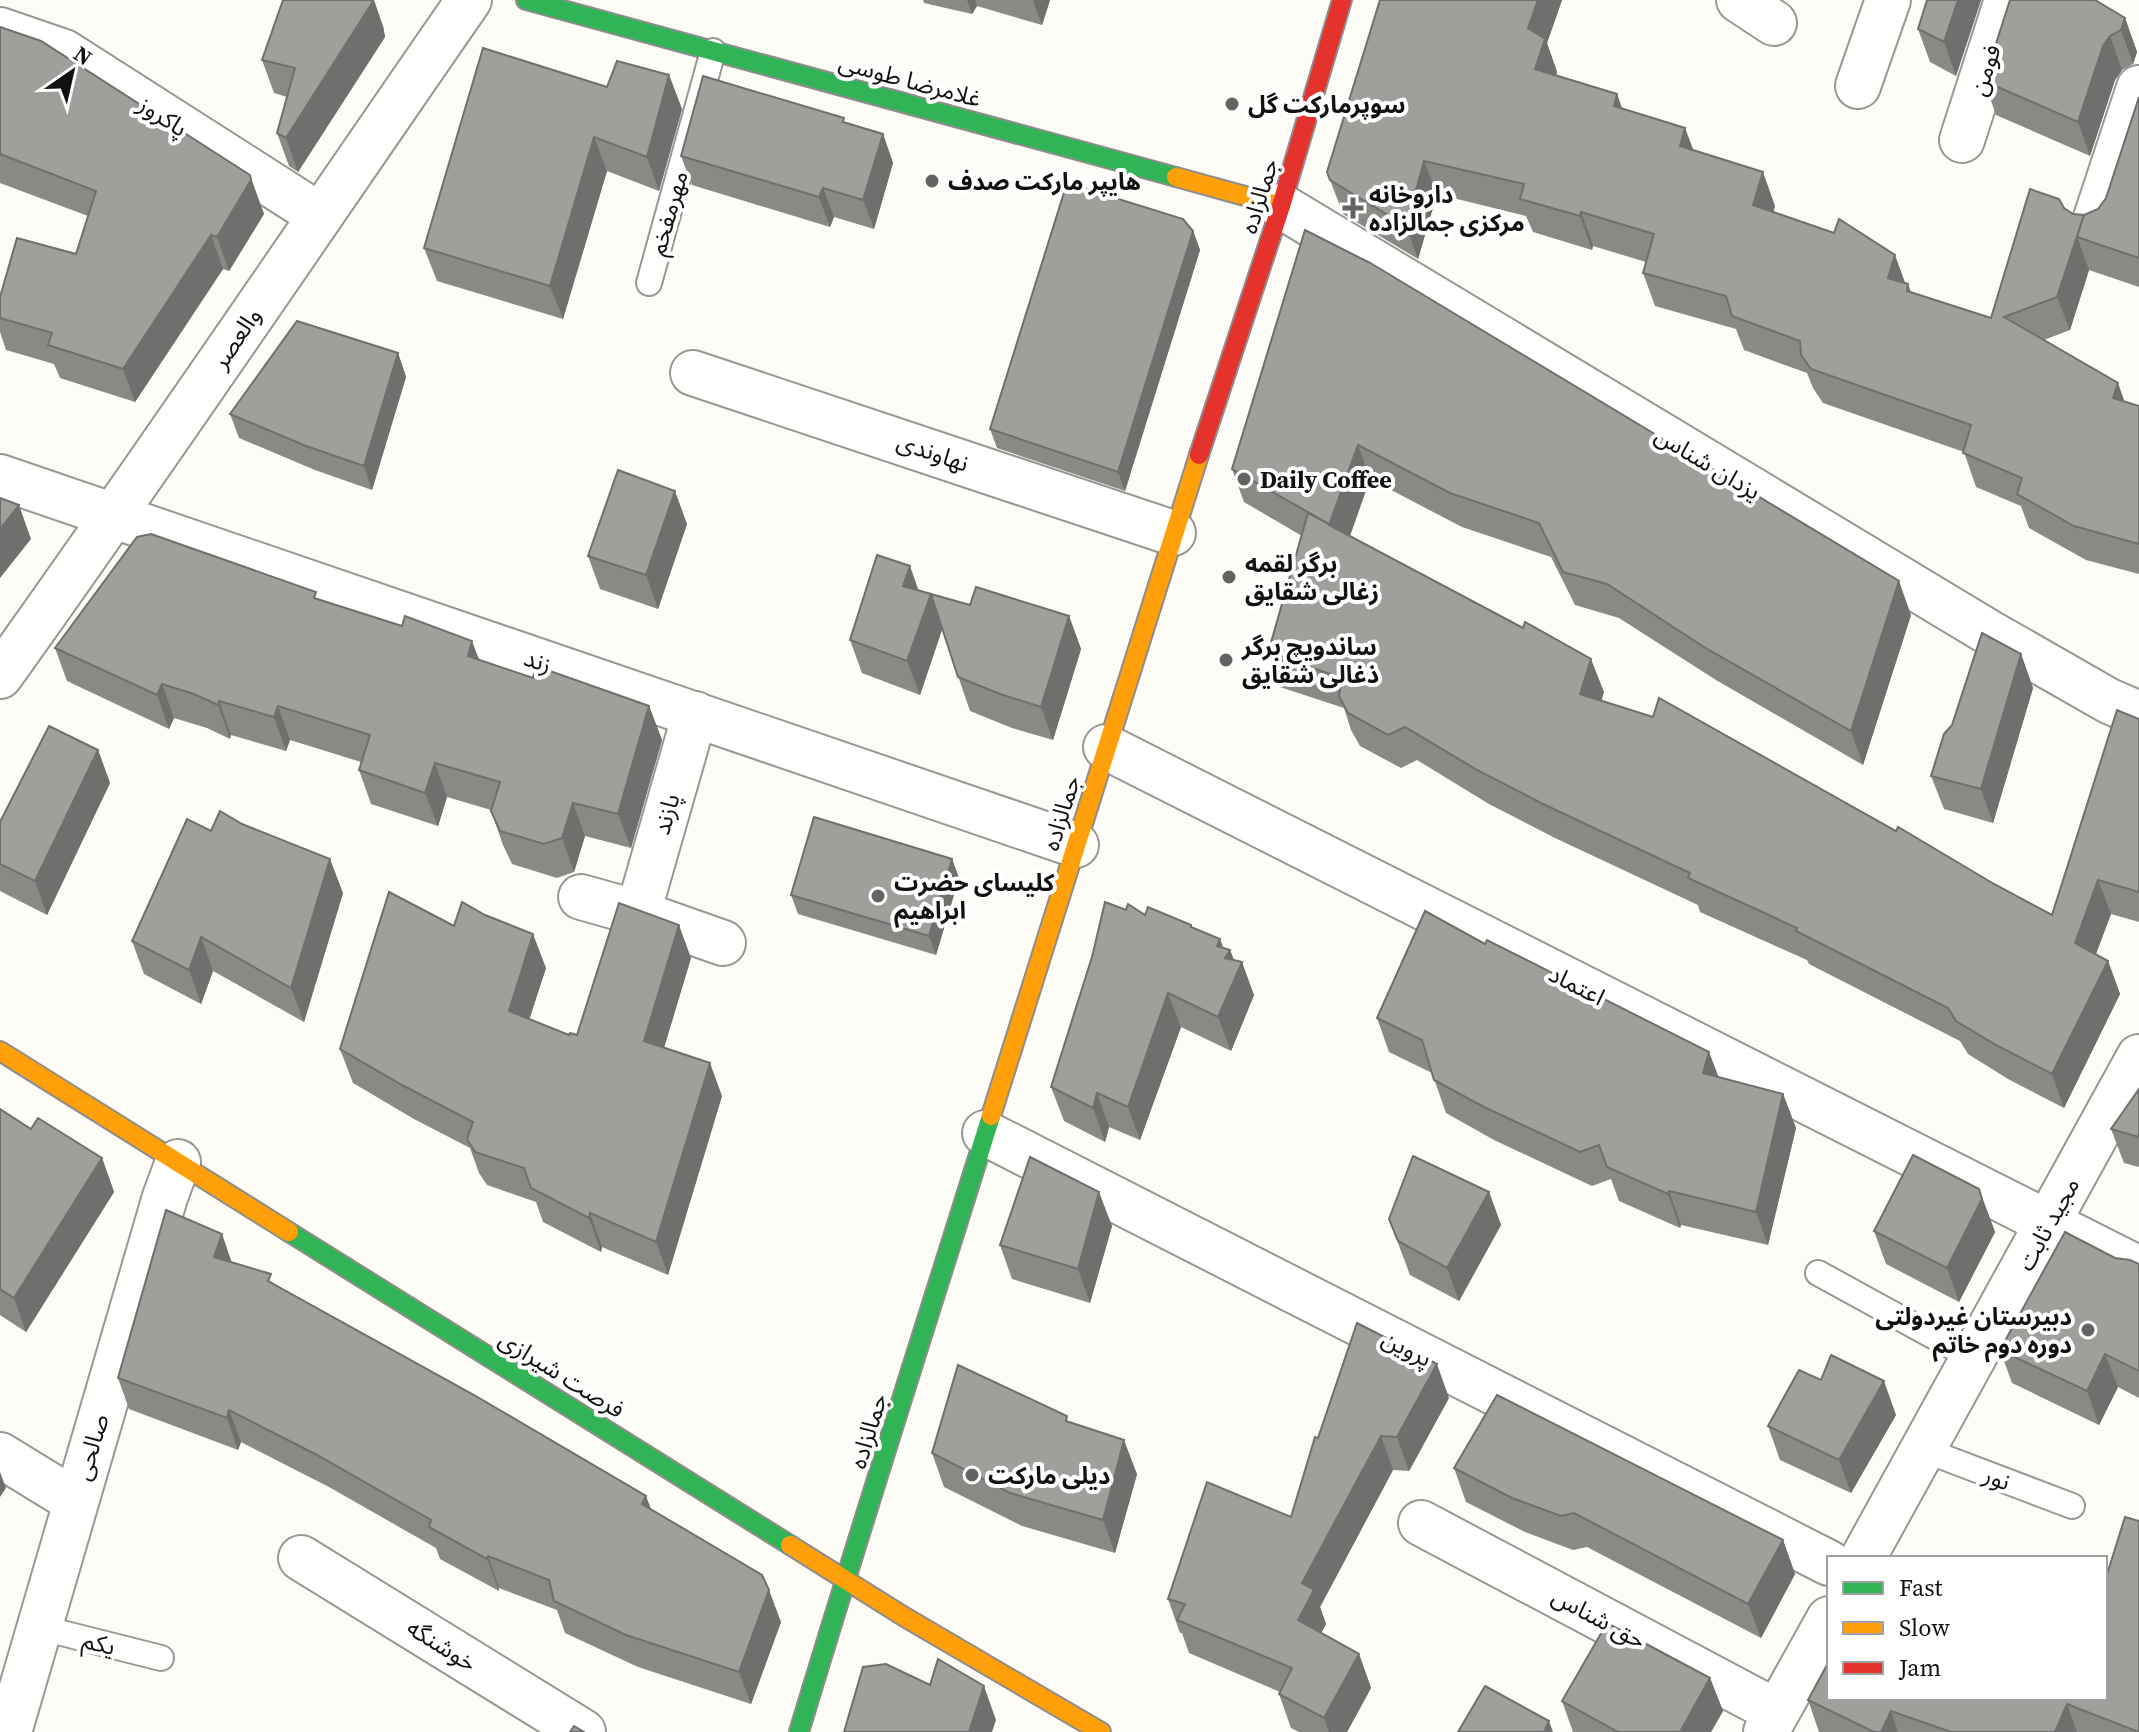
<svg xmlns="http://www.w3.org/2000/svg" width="2139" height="1732" viewBox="0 0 2139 1732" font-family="'Source Serif 4','Noto Sans Arabic',serif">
<rect width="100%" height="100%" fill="#fdfcf7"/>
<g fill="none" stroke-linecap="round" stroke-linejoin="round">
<defs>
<g id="lane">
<polyline points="649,283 713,51"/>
<polyline points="1818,1273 1973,1358"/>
<polyline points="1922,1449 2072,1506"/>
<polyline points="38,1627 161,1658"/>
</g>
<g id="street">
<polyline points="1739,0 1774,23"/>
<polyline points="0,30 64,52 319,215"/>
<polyline points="1858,86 1888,0"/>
<polyline points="1962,140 2007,0"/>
<polyline points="1281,206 1990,633 2109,701 2139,714"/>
<polyline points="2094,224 2139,88"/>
<polyline points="693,373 1173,533"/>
<polyline points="0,477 1076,845"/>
<path d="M0,676c160,-223 313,-451 469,-676"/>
<polyline points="1106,747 2139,1269"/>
<polyline points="581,897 638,913 723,943"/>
<polyline points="638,913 695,714"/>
<polyline points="985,1133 1829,1563"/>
<polyline points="0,1455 75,1501"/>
<polyline points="1421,1523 1777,1712"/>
<polyline points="301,1558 583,1732"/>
<polyline points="1863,1558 2139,1057"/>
<polyline points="9,1732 165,1197 178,1162"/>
<polyline points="1766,1732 1829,1619"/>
</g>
<g id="fast">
<polyline points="526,0 1176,177"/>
<polyline points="289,1232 790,1545"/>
<path d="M799,1732c62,-206 128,-411 192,-616"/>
</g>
<g id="slow">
<polyline points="1176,177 1281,206"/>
<polyline points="0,1051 289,1232"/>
<polyline points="991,1116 1199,455"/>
<polyline points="790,1545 903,1616 1101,1732"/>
</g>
<polyline id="jam" points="1199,455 1281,206 1342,0"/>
</defs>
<!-- lane casing -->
<use href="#lane" stroke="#979795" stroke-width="28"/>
<!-- street casing -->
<use href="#street" stroke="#979795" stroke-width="48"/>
<!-- fast casing -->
<use href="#fast" stroke="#8e8d8b" stroke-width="22"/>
<!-- slow casing -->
<use href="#slow" stroke="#8e8d8b" stroke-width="22"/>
<!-- jam casing -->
<use href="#jam" stroke="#8e8d8b" stroke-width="22"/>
<!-- lane -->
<use href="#lane" stroke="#fffffe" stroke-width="24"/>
<!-- street -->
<use href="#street" stroke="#fffffe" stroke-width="44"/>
<!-- fast -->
<use href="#fast" stroke="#30b455" stroke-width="18"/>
<!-- slow -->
<use href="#slow" stroke="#ff9f0a" stroke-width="18"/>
<!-- jam -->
<use href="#jam" stroke="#e5322d" stroke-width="18"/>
</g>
<!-- wall -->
<g fill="#8a8986">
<polygon points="923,0 1050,0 1042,25 977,6 972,14 924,3"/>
<polygon points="1380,0 1562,0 1547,43 1557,72 1556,75 1617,94 1622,109 1694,151 1775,206 1773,212 1906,284 1910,292 1991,318 2064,208 2073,214 2084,215 2098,209 2106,198 2139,97 2139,287 2089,270 2070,330 2044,340 2124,402 2139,406 2139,574 2086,560 2029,528 2021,506 1976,487 1964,452 1823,403 1813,388 1807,373 1744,350 1736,329 1655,306 1643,273 1646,262 1593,246 1592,250 1533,232 1526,216 1437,194 1418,259 1343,214 1327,172"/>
<polygon points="1981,0 1956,76 1930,62 1918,29"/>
<polygon points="2125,18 2137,52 2133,64 2122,70 2115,80 2090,156 1996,115 1984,81"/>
<polygon points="383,26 385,37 298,172 289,166 277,133 287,97 274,93 262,60"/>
<polygon points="0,27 262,208 264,214 229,271 223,269 135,402 60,378 54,364 6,350 0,332 0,297 76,254 88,216 0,183"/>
<polygon points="669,75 682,109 659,191 607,171 563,319 437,281 424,248"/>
<polygon points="845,123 883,134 893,163 874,229 834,217 830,227 692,185 681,156"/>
<polygon points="1193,231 1200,250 1125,491 997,448 990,429"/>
<polygon points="1368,262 1911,615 1863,765 1716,680 1619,618 1575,605 1551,557 1462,527 1370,479 1350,536 1604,692 1601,701 1896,831 2052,915 2139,719 2139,922 2111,914 2096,954 2108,961 2120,994 2064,1108 2008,1079 1968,1054 1960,1041 1809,964 1807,960 1700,912 1698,905 1555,838 1489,804 1417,760 1401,768 1360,746 1351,730 1344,708 1280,687 1268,653 1302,536 1244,502 1232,469"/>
<polygon points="398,353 406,377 372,490 315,470 239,438 230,414"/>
<polygon points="687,524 658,609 600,589 588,556"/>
<polygon points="918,590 970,605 1069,616 1081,649 1053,740 1012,728 970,711 942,629 920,695 862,673 850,640"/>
<polygon points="319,600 479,660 533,678 649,706 662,740 631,848 585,836 574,872 557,878 512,864 503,845 491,811 491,810 447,797 438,826 371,804 359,770 361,762 290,740 286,751 231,735 230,739 207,728 174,718 169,729 67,681 55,648"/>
<polygon points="2021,654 2033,688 1993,823 1944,809 1931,776 1952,725"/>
<polygon points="98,750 110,783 47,915 0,891 0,822"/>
<polygon points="952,859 959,878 936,955 798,914 791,895"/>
<polygon points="343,893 304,1022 213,971 201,1004 144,974 132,941"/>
<polygon points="1126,910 1192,928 1220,939 1223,948 1230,950 1234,960 1254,995 1231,1051 1181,1027 1140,1140 1109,1127 1105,1142 1064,1121 1051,1087"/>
<polygon points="454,926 546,968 529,1019 569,1035 577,1035 691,958 664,1048 722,1096 668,1275 602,1247 601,1252 543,1222 536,1202 487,1185 479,1173 470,1148 414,1119 353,1083 340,1049"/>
<polygon points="1377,1018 1709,1052 1718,1077 1783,1094 1796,1128 1768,1245 1681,1225 1680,1228 1619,1201 1611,1179 1592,1186 1494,1140 1446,1113 1432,1073 1389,1052"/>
<polygon points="2139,1089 2139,1167 2124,1163 2111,1129"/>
<polygon points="0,1109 31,1129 102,1158 114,1192 26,1332 0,1315"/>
<polygon points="1979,1189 1995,1232 1959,1302 1886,1264 1874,1231"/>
<polygon points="1489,1192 1501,1225 1459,1301 1410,1275 1389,1219"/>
<polygon points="1112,1226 1090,1303 1012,1279 1000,1245"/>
<polygon points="2115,1258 2139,1264 2139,1398 2118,1387 2099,1425 2012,1383 2000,1350"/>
<polygon points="232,1262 275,1284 651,1509 781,1622 751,1704 638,1667 565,1633 557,1610 499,1588 499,1591 440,1559 436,1548 329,1487 241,1442 238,1450 129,1409 118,1378"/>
<polygon points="1449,1398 1409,1471 1393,1470 1320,1607 1326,1624 1321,1633 1359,1654 1371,1688 1347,1732 1299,1732 1291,1728 1279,1694 1280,1692 1189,1653 1182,1633 1180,1633 1168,1599 1291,1517 1318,1438"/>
<polygon points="1896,1415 1851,1493 1780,1460 1768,1426"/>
<polygon points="1069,1422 1137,1474 1115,1553 1022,1526 944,1487 932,1453"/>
<polygon points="1454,1468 1783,1540 1795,1574 1761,1638 1587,1547 1573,1550 1525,1532 1466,1502"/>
<polygon points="1710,1678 1723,1711 1711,1732 1573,1732 1562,1701"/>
<polygon points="2105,1698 2139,1732 1819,1732 1808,1700"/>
</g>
<!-- shaded-wall -->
<g fill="#716f6d">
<polygon points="372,0 374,0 383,26 385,37 298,172 286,138"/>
<polygon points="967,0 975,0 977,6 972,14"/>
<polygon points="1033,0 1050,0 1042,25"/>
<polygon points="1538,0 1562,0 1547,43 1557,72 1548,102 1535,69 1528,28"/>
<polygon points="1958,0 1981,0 1956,76 1944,42"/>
<polygon points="2125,18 2137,52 2133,64 2121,30"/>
<polygon points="2110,36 2122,70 2115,80 2090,156 2078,122 2103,46"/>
<polygon points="669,75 682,109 659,191 647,157"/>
<polygon points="1617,94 1629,128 1614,106"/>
<polygon points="1685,128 1698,162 1680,146"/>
<polygon points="883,134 893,163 874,229 863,200"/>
<polygon points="594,137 607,171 563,319 550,286"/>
<polygon points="1424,161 1437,194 1418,259 1406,226"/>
<polygon points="1763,172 1775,206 1765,239 1753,205"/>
<polygon points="250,175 264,214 229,271 217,237"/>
<polygon points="823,188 834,217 830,227 819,197"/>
<polygon points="1581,212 1593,246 1592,250 1580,216"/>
<polygon points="1193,231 1200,250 1125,491 1118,472"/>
<polygon points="211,235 223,269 135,402 123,369"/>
<polygon points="2077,237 2089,270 2070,330 2057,297"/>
<polygon points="1895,255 1907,288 1908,284 1920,318 1888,278"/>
<polygon points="398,353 406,377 372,490 364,466"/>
<polygon points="2118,383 2130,417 2113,398"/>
<polygon points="1358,445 1370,479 1342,558 1329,525"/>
<polygon points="675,491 687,524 658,609 646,575"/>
<polygon points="19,505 31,539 0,578 0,529"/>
<polygon points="910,566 922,600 903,586"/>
<polygon points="1899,581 1911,615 1863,765 1851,731"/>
<polygon points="931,594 943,627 920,695 907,661"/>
<polygon points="1069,616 1081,649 1053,740 1041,707"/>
<polygon points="472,641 485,675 468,656"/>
<polygon points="2021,654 2033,688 1993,823 1981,789"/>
<polygon points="1591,659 1604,692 1592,728 1580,694"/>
<polygon points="162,684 174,718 169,729 157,695"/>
<polygon points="219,701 231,735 230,739 218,705"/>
<polygon points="278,706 290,740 286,751 274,717"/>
<polygon points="649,706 662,740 631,848 618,814"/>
<polygon points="98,750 110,783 47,915 35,881"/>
<polygon points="435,763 447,797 438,826 425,793"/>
<polygon points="573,803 585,836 574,872 562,838"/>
<polygon points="330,859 343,893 304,1022 291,988"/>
<polygon points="952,859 959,878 936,955 929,936"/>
<polygon points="2098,880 2111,914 2087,977 2075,943"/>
<polygon points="679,925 691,958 656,1074 644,1041"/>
<polygon points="533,934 546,968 521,1045 509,1011"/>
<polygon points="201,937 213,971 201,1004 189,970"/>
<polygon points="1220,939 1226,956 1230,950 1238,971 1242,962 1254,995 1231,1051 1218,1017 1217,946"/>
<polygon points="2108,961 2120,994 2064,1108 2052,1074"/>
<polygon points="1168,993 1181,1027 1140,1140 1128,1107"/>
<polygon points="1709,1052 1722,1086 1703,1073"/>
<polygon points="710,1063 722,1096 668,1275 656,1242"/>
<polygon points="1097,1093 1109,1127 1105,1142 1093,1108"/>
<polygon points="1783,1094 1796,1128 1768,1245 1756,1212"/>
<polygon points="102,1158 114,1192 26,1332 14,1298"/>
<polygon points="1979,1189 1995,1232 1959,1302 1947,1268"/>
<polygon points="1669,1191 1681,1225 1680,1228 1668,1194"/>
<polygon points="1099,1192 1112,1226 1090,1303 1078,1269"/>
<polygon points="1489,1192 1501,1225 1459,1301 1447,1268"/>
<polygon points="590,1213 602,1247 601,1252 589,1218"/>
<polygon points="222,1234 233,1266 214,1257"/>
<polygon points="2105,1354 2118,1387 2099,1425 2087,1391"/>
<polygon points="1437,1364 1449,1398 1409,1471 1397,1437"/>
<polygon points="1884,1381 1896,1415 1851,1493 1839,1460"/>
<polygon points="229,1410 241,1442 238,1450 227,1418"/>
<polygon points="1381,1436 1393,1470 1320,1607 1326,1624 1310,1653 1298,1620 1302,1583"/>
<polygon points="1124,1440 1137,1474 1115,1553 1103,1520"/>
<polygon points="0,1472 6,1488 0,1497"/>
<polygon points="646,1496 658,1527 642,1504"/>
<polygon points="1783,1540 1795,1574 1761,1638 1748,1604"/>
<polygon points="488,1556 499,1588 499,1591 487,1559"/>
<polygon points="769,1590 781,1622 751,1704 739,1672"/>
<polygon points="1359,1654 1371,1688 1347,1732 1329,1732 1324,1718"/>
<polygon points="1710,1678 1723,1711 1711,1732 1680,1732"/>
<polygon points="984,1686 996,1720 992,1732 969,1732"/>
<polygon points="2067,1704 2077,1732 2055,1732"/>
<polygon points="1891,1711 1898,1732 1881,1732"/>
<polygon points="1549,1721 1553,1732 1544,1732"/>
</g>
<!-- building -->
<g fill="#a19f9c" stroke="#716f6d" stroke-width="2">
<polygon points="283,0 372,0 372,3 286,138 277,133 295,68 262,60"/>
<polygon points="1380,0 1538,0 1528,28 1545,39 1535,69 1617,94 1614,106 1685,128 1680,146 1763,172 1753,205 1834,233 1839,219 1895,255 1888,278 1908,284 1907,291 1991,318 2030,189 2059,199 2064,208 2073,214 2084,215 2057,297 2004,317 2118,383 2113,398 2139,406 2139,544 2074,526 2017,494 2022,478 1963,453 1971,425 1811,369 1801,355 1800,341 1732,316 1726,296 1643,273 1654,234 1581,212 1580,216 1520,199 1524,184 1424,161 1406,226 1330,180 1327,172"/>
<polygon points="1927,0 1958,0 1944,42 1918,29"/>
<polygon points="2010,0 2095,0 2125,18 2121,30 2110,36 2103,46 2078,122 1984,81"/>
<polygon points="0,27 41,41 250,175 251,180 217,237 211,235 123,369 48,345 52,333 0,318 0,297 17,238 76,254 96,191 0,154"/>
<polygon points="483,48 607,87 617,61 669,75 647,157 594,137 550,286 424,248"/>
<polygon points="703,76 844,118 843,122 883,134 863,200 823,188 819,197 681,156"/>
<polygon points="2139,97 2139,258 2077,237 2084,215 2098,209 2106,198"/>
<polygon points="1067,183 1183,219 1193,231 1118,472 990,429"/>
<polygon points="1305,230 1368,262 1367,261 1899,581 1851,731 1704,647 1607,584 1563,572 1539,523 1450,493 1358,445 1329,525 1523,628 1525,622 1591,659 1580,694 1653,717 1659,698 1896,831 1898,827 1994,884 2052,915 2117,710 2139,719 2139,892 2098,880 2075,943 2108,961 2052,1074 1996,1045 1956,1021 1948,1008 1796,931 1797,928 1688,878 1690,873 1543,804 1477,770 1405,727 1388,735 1348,713 1339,696 1342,678 1268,653 1308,513 1329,524 1232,469"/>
<polygon points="297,321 398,353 364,466 306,446 230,414"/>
<polygon points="618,470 675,491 646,575 588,556"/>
<polygon points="0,498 19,505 0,529"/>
<polygon points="151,534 316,592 314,598 402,626 405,616 472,641 468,656 533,678 536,666 649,706 618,814 573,803 562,838 544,844 500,831 491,811 500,782 435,763 425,793 359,770 370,735 278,706 274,717 219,701 218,705 194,694 162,684 157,695 55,648 137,537"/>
<polygon points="877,555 910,566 903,586 931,594 907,661 850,640"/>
<polygon points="976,587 1069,616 1041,707 1000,694 958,677 931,594 970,605"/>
<polygon points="1982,633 2021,654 1981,789 1931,776 1944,734 1952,725"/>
<polygon points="49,726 98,750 35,881 0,864 0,822"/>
<polygon points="220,811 242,824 330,859 291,988 201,937 189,970 132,941 187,819 211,831"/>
<polygon points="814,817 952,859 929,936 791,895"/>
<polygon points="389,892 454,926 462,902 485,915 533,934 509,1011 569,1035 570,1033 577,1035 619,903 679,925 644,1041 710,1063 656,1242 590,1213 589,1218 531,1188 524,1168 475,1152 467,1139 473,1122 402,1085 340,1049"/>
<polygon points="1105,902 1126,910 1128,904 1145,915 1148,907 1191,925 1191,927 1220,939 1217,946 1230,950 1225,958 1242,962 1218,1017 1168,993 1128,1107 1097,1093 1093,1108 1051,1087 1092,957"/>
<polygon points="1425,911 1485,944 1487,940 1709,1052 1703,1073 1783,1094 1756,1212 1669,1191 1668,1194 1607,1167 1599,1145 1580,1152 1482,1106 1434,1080 1422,1040 1377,1018"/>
<polygon points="2139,1089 2139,1137 2111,1129"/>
<polygon points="0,1109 31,1129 38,1118 102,1158 14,1298 0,1289"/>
<polygon points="1913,1155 1979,1189 1982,1199 1947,1268 1874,1231"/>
<polygon points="1413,1156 1489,1192 1447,1268 1398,1241 1389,1219"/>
<polygon points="1030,1157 1099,1192 1078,1269 1000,1245"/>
<polygon points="166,1210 222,1234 214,1257 271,1274 268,1281 474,1395 646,1496 642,1504 762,1575 769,1590 739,1672 626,1635 554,1601 549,1580 488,1556 487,1559 429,1527 431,1520 317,1455 229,1410 227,1418 118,1378"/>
<polygon points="2065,1232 2115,1258 2130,1260 2139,1264 2139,1371 2105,1354 2087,1391 2000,1350"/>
<polygon points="1357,1323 1437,1364 1397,1437 1381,1436 1302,1583 1314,1590 1298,1620 1359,1654 1324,1718 1279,1694 1292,1668 1177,1620 1185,1604 1168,1599 1207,1482 1291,1517 1315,1437 1318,1438"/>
<polygon points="1831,1355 1884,1381 1839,1460 1768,1426 1799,1370 1821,1380"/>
<polygon points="958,1365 1067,1416 1066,1421 1124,1440 1103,1520 1010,1493 932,1453"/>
<polygon points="1497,1395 1783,1540 1748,1604 1574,1513 1561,1516 1512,1498 1454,1468"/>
<polygon points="2125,1517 2139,1521 2139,1732 2067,1704 2055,1732 1951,1732 1891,1711 1881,1732 1874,1732 1808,1700 1829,1661 1829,1698 2105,1698 2105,1581"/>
<polygon points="1607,1623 1710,1678 1680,1732 1618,1732 1562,1701"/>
<polygon points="938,1659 984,1686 969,1732 844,1732 863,1667 886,1664 930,1685"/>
<polygon points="1485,1686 1549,1721 1544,1732 1458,1732"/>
<polygon points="574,1726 584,1732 570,1732"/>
</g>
<!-- markers -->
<g fill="#646362" stroke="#fff" stroke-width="3">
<circle cx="1232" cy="104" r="8"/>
<circle cx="932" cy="181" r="8"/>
<path d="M1349 196h8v8h8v8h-8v8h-8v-8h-8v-8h8z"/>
<circle cx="1244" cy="479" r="8"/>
<circle cx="1229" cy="577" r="8"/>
<circle cx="1226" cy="660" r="8"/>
<circle cx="878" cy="896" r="8"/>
<circle cx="2088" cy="1330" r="8"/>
<circle cx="972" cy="1475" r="8"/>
</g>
<g text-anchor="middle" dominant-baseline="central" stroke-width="8" stroke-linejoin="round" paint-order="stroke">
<!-- street labels -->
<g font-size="24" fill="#111" stroke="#fff">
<text transform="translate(1985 70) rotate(-72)">فومن</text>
<text transform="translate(910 80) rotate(15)">غلامرضا طوسی</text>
<text transform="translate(163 116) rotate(33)">پاکروز</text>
<text transform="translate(1259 196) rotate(-73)">جمالزاده</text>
<text transform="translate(668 213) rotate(-74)">مهرمفخم</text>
<text transform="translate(236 338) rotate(-56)">والعصر</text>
<text transform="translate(933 452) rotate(19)">نهاوندی</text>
<text transform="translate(1708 463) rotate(31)">یزدان شناس</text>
<text transform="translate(538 661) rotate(19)">زند</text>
<text transform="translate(1061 813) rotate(-73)">جمالزاده</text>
<text transform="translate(666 814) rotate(-74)">پازند</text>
<text transform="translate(1577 985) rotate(27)">اعتماد</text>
<text transform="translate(2048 1224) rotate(-61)">مجید ثابت</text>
<text transform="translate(1407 1348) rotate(27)">پروین</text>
<text transform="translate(562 1374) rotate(32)">فرصت شیرازی</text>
<text transform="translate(868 1431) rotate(-73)">جمالزاده</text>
<text transform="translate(91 1447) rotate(-73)">صالحی</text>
<text transform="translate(1997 1478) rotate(21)">نور</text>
<text transform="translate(1599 1618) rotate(28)">حق شناس</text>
<text transform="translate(99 1643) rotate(14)">یکم</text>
<text transform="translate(442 1645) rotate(32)">خوشنگه</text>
</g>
<!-- poi labels -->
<g font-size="24" font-weight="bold" fill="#111" stroke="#fff" text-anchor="start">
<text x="1248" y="104">سوپرمارکت گل</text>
<text x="948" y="181">هايپر ماركت صدف</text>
<text x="1369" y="194">داروخانه<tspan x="1369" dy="28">مرکزی جمالزاده</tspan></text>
<text x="1260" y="479">Daily Coffee</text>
<text x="1245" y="563">برگر لقمه<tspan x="1245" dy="28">زغالی شقایق</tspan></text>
<text x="1242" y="646">ساندویچ برگر<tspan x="1242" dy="28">ذغالی شقایق</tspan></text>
<text x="894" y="882">کلیسای حضرت<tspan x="894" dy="28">ابراهیم</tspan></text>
<text x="2072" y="1316" text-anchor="end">دبیرستان غیردولتی<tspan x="2072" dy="28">دوره دوم خاتم</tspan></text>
<text x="988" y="1475">دیلی مارکت</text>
</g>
</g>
<!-- legend -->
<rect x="1827" y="1556" width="280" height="144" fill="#ffffff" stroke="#a0a0a0" stroke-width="2"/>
<rect x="1843" y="1582" width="40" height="12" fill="#30b455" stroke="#a0a0a0" stroke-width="2"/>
<text x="1899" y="1596" font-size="24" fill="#111111">Fast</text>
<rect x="1843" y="1622" width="40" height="12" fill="#ff9f0a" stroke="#a0a0a0" stroke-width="2"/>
<text x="1899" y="1636" font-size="24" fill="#111111">Slow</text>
<rect x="1843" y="1662" width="40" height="12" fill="#e5322d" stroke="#a0a0a0" stroke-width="2"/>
<text x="1899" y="1676" font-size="24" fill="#111111">Jam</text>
<!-- north arrow -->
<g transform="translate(72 72) rotate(34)" stroke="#ffffff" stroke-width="6" paint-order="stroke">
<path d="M0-6L14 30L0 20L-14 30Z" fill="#111111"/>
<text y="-12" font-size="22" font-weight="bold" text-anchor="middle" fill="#111111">N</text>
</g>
</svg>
